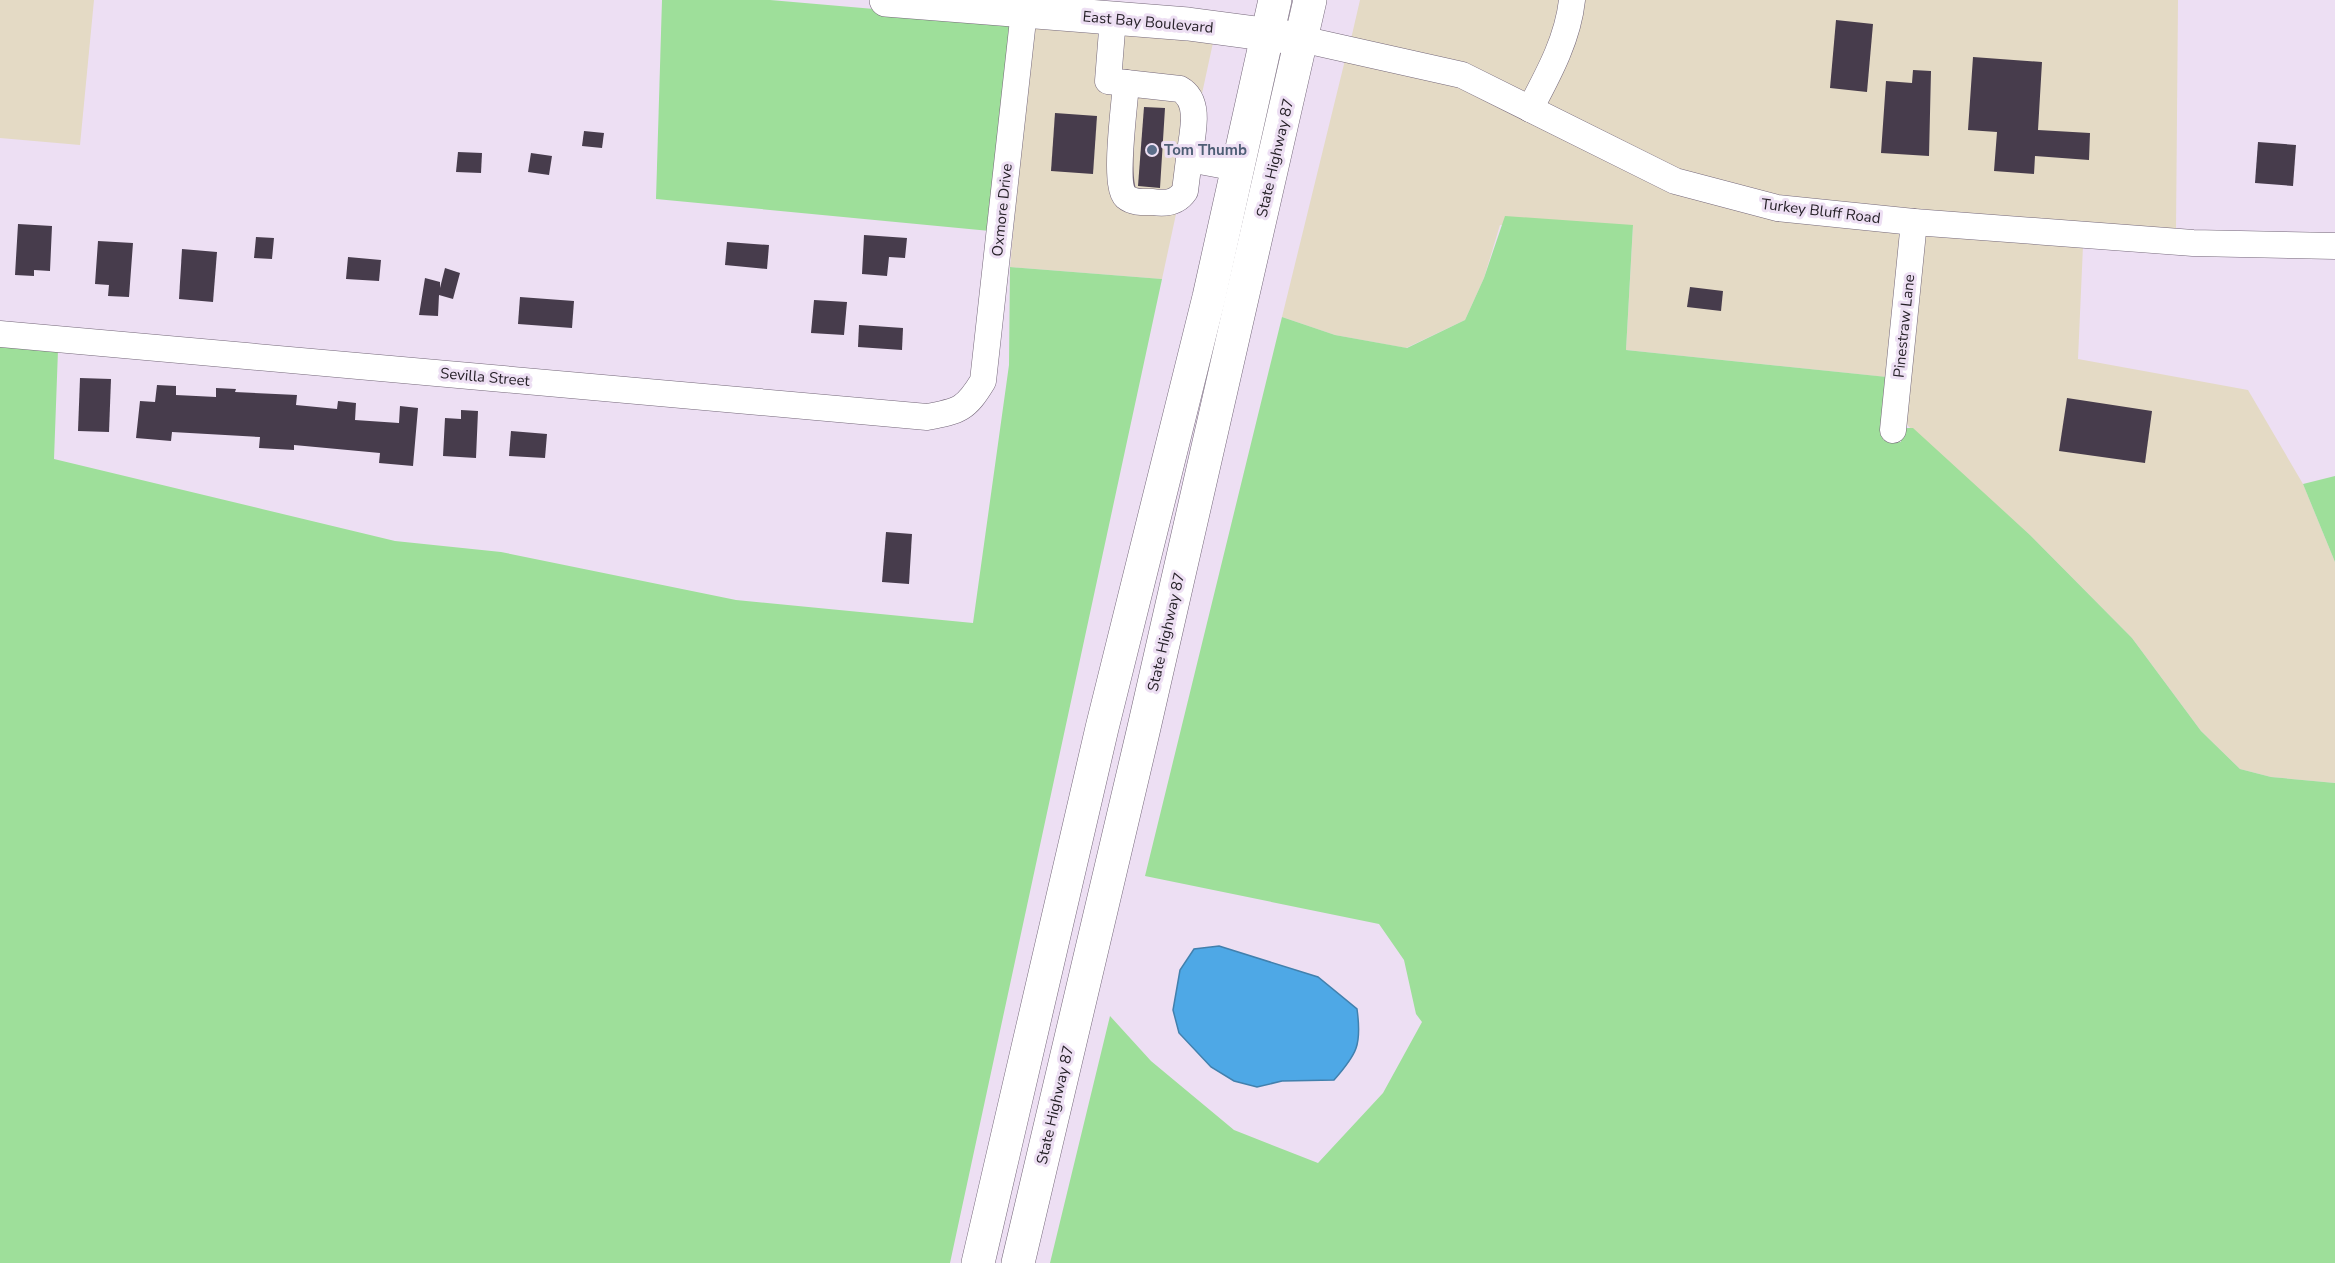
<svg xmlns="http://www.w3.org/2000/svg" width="2335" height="1263" viewBox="0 0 2335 1263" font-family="'Nunito Sans',sans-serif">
<rect width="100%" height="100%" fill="#eddff3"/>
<!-- commercial -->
<g fill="#e4dac5">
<polygon points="0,0 94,0 80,145 0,138"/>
<polygon points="1360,0 1562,0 1561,13 1526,95 1351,39"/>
<polygon points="1581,0 2178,0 2176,231 1777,197 1680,171 1544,104"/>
<polygon points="1032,22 1214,38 1162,279 1010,267"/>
<polygon points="1345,60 1458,85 1673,192 1904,232 1886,377 1626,350 1633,226 1500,225 1484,278 1465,320 1406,348 1335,335 1282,317"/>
<polygon points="1923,233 2083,246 2078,359 2248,390 2303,484 2335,562 2335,783 2271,777 2240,769 2201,731 2132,638 2030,535 1908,426 1904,417"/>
</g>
<!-- green -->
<g fill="#9edf9a">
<polygon points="662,0 770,0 1013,21 990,231 656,199"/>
<polygon points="1505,216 1633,225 1626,350 1887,377 1889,381 1883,440 1901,442 1902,428 1913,428 2030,535 2132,638 2201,731 2240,769 2271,777 2335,783 2335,1263 1050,1263 1110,1016 1151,1061 1234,1130 1318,1163 1383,1093 1422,1022 1416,1014 1404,960 1379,924 1145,876 1282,317 1335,335 1407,348 1465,320 1484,278"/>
<polygon points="1010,267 1162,279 950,1263 0,1263 0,345 58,350 54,459 395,541 501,552 736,600 973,623 1009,365"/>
<polygon points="2335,476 2335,562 2303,484"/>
</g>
<!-- water -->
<path fill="#4ea8e6" stroke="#4280ad" stroke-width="1.5" d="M1219,946l99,31 39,32c5,36 0,45 -23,71l-52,1 -25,6 -23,-6 -23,-14 -32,-34 -6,-23 7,-40 14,-21z"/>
<!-- building -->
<g fill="#473c4c">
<polygon points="1836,20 1873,24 1867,92 1830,88"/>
<polygon points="1973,57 2042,62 2038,130 2090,133 2089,160 2035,156 2034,174 1994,171 1997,132 1968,130"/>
<polygon points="1913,70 1931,71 1929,156 1881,153 1886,81 1912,83"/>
<polygon points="1144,107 1165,108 1160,188 1138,186"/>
<polygon points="1055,113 1097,116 1093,174 1051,171"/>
<polygon points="584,131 604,133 602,148 582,146"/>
<polygon points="2258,142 2296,145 2293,186 2255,183"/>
<polygon points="458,152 482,153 481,173 456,172"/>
<polygon points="531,153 552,156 549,175 528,172"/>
<polygon points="18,224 52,226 50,271 34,270 34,276 15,275"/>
<polygon points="864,235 907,238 905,258 889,257 887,276 862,274"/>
<polygon points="256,237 274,238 272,259 254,258"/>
<polygon points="98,241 133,243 129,297 108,296 109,285 95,284"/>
<polygon points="727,242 769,245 767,269 725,265"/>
<polygon points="182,249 217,252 213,302 179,299"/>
<polygon points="348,257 381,260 379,281 346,279"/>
<polygon points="445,268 460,273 453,299 439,295 438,316 419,315 425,278 440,282 440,288"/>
<polygon points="1690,287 1723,291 1721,311 1687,307"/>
<polygon points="520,297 574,301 572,328 518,324"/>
<polygon points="814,300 847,302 844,335 811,333"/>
<polygon points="859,325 903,328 902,350 858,347"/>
<polygon points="80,378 111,379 109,432 78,431"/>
<polygon points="157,385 176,386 176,395 216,397 216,388 236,389 235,392 297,395 296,405 337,409 338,401 356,403 355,420 399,423 400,406 418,408 413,466 379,463 380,453 294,445 294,450 259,448 260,437 172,432 171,441 136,438 140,401 155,402"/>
<polygon points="2067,398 2152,411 2145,463 2059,451"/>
<polygon points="461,410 478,411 476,458 443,456 445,418 461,419"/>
<polygon points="511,431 547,434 545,458 509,456"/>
<polygon points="886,532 912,534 909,584 882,582"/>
</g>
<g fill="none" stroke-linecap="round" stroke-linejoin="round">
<defs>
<g id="minor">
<polyline points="1113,18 1108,81 1126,83"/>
<polyline points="1301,39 1462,75 1675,181 1777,208 1914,222 2193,243 2335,246"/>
<path d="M1530,109c18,-34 38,-70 42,-109"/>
<path d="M1189,159c2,-21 14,-57 -9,-70l-54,-6c-1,20 -13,102 0,114 7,6 18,5 27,5 13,2 24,1 32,-11l4,-32 48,9"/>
<path d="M0,334l927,83c33,-6 39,-8 56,-36l41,-370"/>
<polyline points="1893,430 1914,222"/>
</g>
<polyline id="major" points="886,0 1188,24 1294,38"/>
<g id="highway">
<polyline points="978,1263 1102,728 1209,297 1275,0"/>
<polyline points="1018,1263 1143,732 1310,0"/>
</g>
</defs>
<!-- minor casing -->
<use href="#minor" stroke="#746779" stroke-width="27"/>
<!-- major casing -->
<use href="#major" stroke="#746779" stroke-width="34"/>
<!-- highway casing -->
<use href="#highway" stroke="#746779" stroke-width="34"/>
<!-- minor -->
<use href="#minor" stroke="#fff" stroke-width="26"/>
<!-- major -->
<use href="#major" stroke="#fff" stroke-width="33"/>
<!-- highway -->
<use href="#highway" stroke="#fff" stroke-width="33"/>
</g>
<!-- markers -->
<circle fill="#5c6f8a" stroke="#eddff3" stroke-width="2" cx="1152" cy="150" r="6"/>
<g text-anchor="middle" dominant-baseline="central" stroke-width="6" stroke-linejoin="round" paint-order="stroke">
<!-- street labels -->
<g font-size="15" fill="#262128" stroke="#eddff3">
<text transform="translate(1148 22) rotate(5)">East Bay Boulevard</text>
<text transform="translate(1275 158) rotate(-77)">State Highway 87</text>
<text transform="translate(1002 210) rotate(-84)">Oxmore Drive</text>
<text transform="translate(1821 211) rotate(7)">Turkey Bluff Road</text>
<text transform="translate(1904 326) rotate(-84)">Pinestraw Lane</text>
<text transform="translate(485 377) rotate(5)">Sevilla Street</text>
<text transform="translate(1166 632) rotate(-77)">State Highway 87</text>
<text transform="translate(1055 1105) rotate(-77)">State Highway 87</text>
</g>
<!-- service labels -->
<g font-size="15" font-weight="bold" fill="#4e5e75" stroke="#eddff3" text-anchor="start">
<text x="1164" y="150">Tom Thumb</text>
</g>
</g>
</svg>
